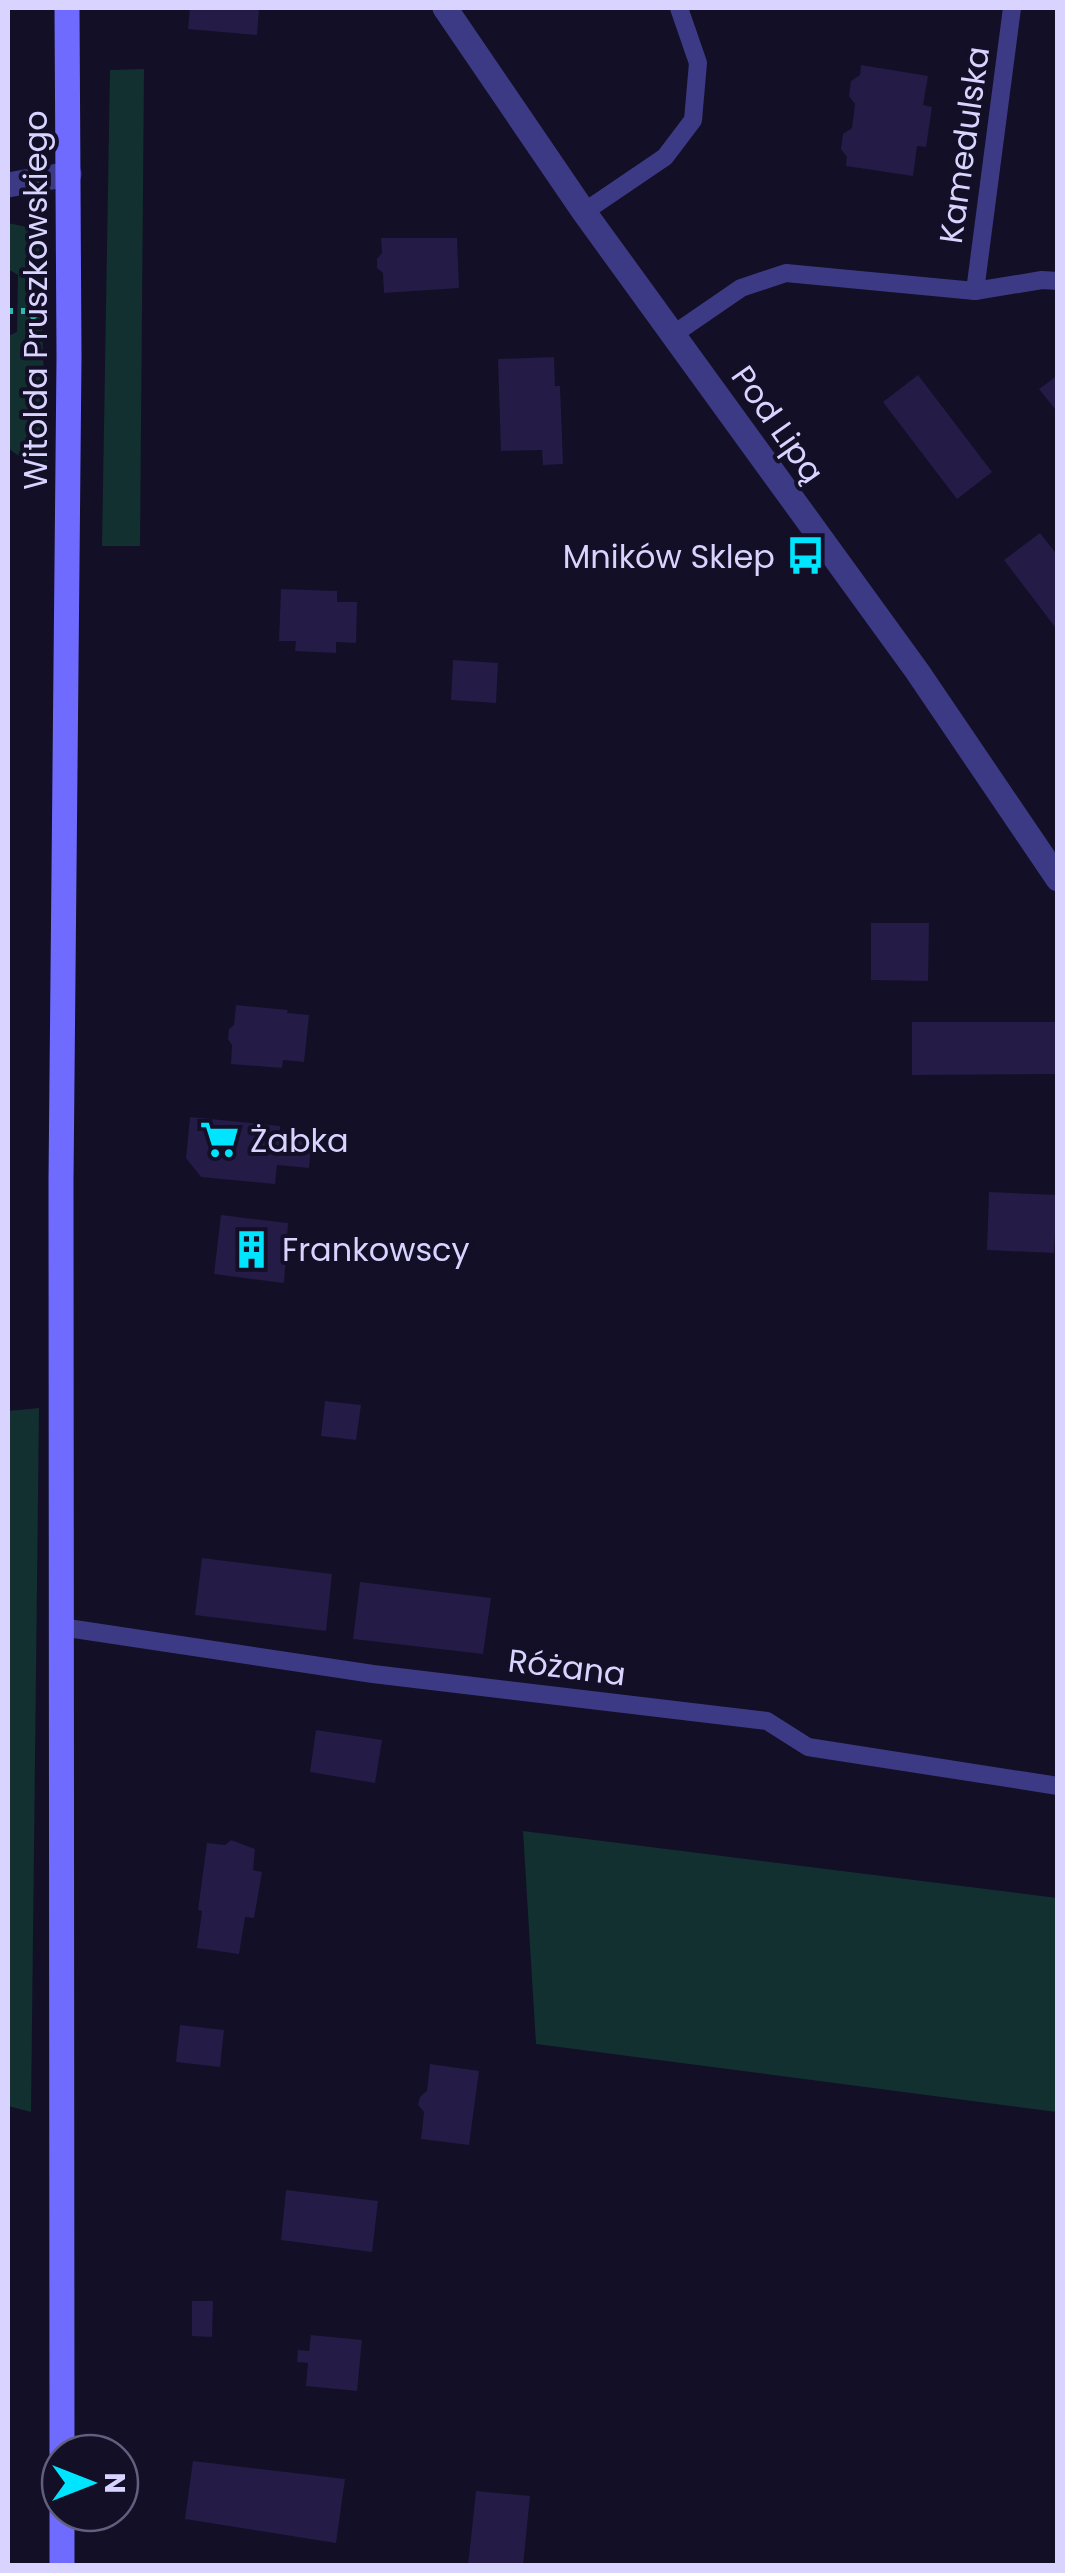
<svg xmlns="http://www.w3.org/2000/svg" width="1065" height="2573" viewBox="0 0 1065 2573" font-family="Poppins,sans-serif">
<rect width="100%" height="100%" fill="#130f26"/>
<!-- green -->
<g fill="#12302f">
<polygon points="144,69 140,546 102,546 110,70"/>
<polygon points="8,223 27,227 39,240 47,467 35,468 8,448 8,336 17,332 18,275 8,269"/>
<polygon points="39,1408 31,2112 8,2106 8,1411"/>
<polygon points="523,1831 1057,1898 1057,2112 536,2044"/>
</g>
<!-- building -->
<g fill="#241b47">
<polygon points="190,8 259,8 257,35 188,29"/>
<polygon points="861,65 928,76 923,105 932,107 926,147 917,146 913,176 846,166 847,157 841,149 843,134 852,128 855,104 849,96 851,81 860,75"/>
<polygon points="381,238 457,238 459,288 384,293 383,273 377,268 377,259 382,253"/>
<polygon points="554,357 555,386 560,386 563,464 543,465 542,450 501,451 498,359"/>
<polygon points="918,375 992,472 957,499 883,402"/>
<polygon points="1058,375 1058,413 1039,389"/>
<polygon points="1040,533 1058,556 1058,631 1004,560"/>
<polygon points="281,589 337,591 337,602 357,602 356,643 336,642 336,653 295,651 296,641 279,641"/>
<polygon points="453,660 498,663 496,703 451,700"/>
<polygon points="871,923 929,923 928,981 871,980"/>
<polygon points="236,1005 288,1010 287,1013 309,1015 304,1062 283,1060 282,1068 231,1064 232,1045 228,1039 229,1029 234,1025"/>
<polygon points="912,1022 1058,1022 1058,1074 912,1075"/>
<polygon points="190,1117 280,1126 280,1132 312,1135 309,1168 277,1165 275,1184 201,1177 186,1158"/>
<polygon points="989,1192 1057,1195 1054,1253 987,1250"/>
<polygon points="221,1215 288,1223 284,1283 214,1274"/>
<polygon points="325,1401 361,1405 356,1440 321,1436"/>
<polygon points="202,1558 332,1574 326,1631 195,1615"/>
<polygon points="360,1582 491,1598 483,1654 353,1639"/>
<polygon points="316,1730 382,1740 375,1783 310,1772"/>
<polygon points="231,1840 255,1849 253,1870 262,1872 254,1918 245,1917 239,1954 197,1948 202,1911 198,1910 207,1843 225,1845"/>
<polygon points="180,2025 224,2030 220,2067 176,2062"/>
<polygon points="430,2064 479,2071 469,2145 421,2139 424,2112 418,2105 420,2097 427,2091"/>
<polygon points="286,2190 378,2201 372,2252 281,2240"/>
<polygon points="192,2301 213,2301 212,2337 192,2336"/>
<polygon points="311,2335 362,2340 357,2391 306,2386 308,2363 297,2362 298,2350 309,2351"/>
<polygon points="193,2461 345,2479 336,2543 185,2519"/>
<polygon points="476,2491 530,2496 523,2566 468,2566"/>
</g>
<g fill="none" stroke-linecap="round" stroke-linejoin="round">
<!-- path -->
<polyline stroke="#2fb8b0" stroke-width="6" stroke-dasharray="5 8" stroke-linecap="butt" points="8,311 29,311 37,322"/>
<!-- lane -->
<g stroke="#3d3a85" stroke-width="18">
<polyline points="584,212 665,157 693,120 698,63 679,8"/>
<polyline points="975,291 1012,8"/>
<polyline points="674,334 741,288 786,273 975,291 1042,280 1058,281"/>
<polyline points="61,1627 373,1674 767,1721 808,1747 1058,1786"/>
</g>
<!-- street -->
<g stroke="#3d3a85" stroke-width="25">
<polyline points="445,8 584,212 917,671 1058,879"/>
<polyline points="8,185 69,174"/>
</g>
<!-- secondary -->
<g stroke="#6f6bff" stroke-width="25">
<polyline points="62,2453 61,1180 69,358 67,8"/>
<polyline points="62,2513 62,2566"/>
</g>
</g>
<!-- icons -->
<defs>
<symbol id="bus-bare" viewBox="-9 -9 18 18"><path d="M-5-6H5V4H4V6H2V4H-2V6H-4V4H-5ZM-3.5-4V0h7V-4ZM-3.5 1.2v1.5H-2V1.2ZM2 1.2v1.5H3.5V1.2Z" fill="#00e5ff" stroke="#130f26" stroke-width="2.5" paint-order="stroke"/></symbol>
<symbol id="supermarket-bare" viewBox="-9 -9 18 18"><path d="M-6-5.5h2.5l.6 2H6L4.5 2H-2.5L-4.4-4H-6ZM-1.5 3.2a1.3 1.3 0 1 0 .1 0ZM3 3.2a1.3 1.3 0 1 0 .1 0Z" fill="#00e5ff" stroke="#130f26" stroke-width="2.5" paint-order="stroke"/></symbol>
<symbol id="building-bare" viewBox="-9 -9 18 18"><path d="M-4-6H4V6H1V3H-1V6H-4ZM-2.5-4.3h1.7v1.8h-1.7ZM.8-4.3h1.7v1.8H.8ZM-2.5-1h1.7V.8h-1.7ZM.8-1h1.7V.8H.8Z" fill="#00e5ff" stroke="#130f26" stroke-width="2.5" paint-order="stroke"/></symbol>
</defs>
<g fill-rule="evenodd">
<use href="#bus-bare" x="778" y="528" width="55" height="55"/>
<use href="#supermarket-bare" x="192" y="1112" width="55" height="55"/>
<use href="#building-bare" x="224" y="1222" width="55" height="55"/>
</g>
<g text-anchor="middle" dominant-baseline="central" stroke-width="8" stroke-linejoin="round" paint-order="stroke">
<!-- street labels -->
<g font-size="32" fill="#d9d4ff" stroke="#130f26">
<text transform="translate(964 145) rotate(-82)">Kamedulska</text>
<text transform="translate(35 300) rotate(-90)">Witolda Pruszkowskiego</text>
<text transform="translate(778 424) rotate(55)">Pod Lipą</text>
<text transform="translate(567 1667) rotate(7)">Różana</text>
</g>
<!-- poi labels -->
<g font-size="32" fill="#d9d4ff" stroke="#130f26" text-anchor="start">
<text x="775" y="556" text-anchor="end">Mników Sklep</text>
<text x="250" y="1140">Żabka</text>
<text x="282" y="1249">Frankowscy</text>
</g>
</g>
<!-- border -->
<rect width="1065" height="2573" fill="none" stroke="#d9d4ff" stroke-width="20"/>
<!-- north arrow -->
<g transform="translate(90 2483) rotate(90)"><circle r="48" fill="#130f26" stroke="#625e7d" stroke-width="2.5"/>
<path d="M0-8L18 38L0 25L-18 38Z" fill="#00e5ff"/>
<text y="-15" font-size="28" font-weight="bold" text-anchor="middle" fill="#d9d4ff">N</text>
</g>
</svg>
